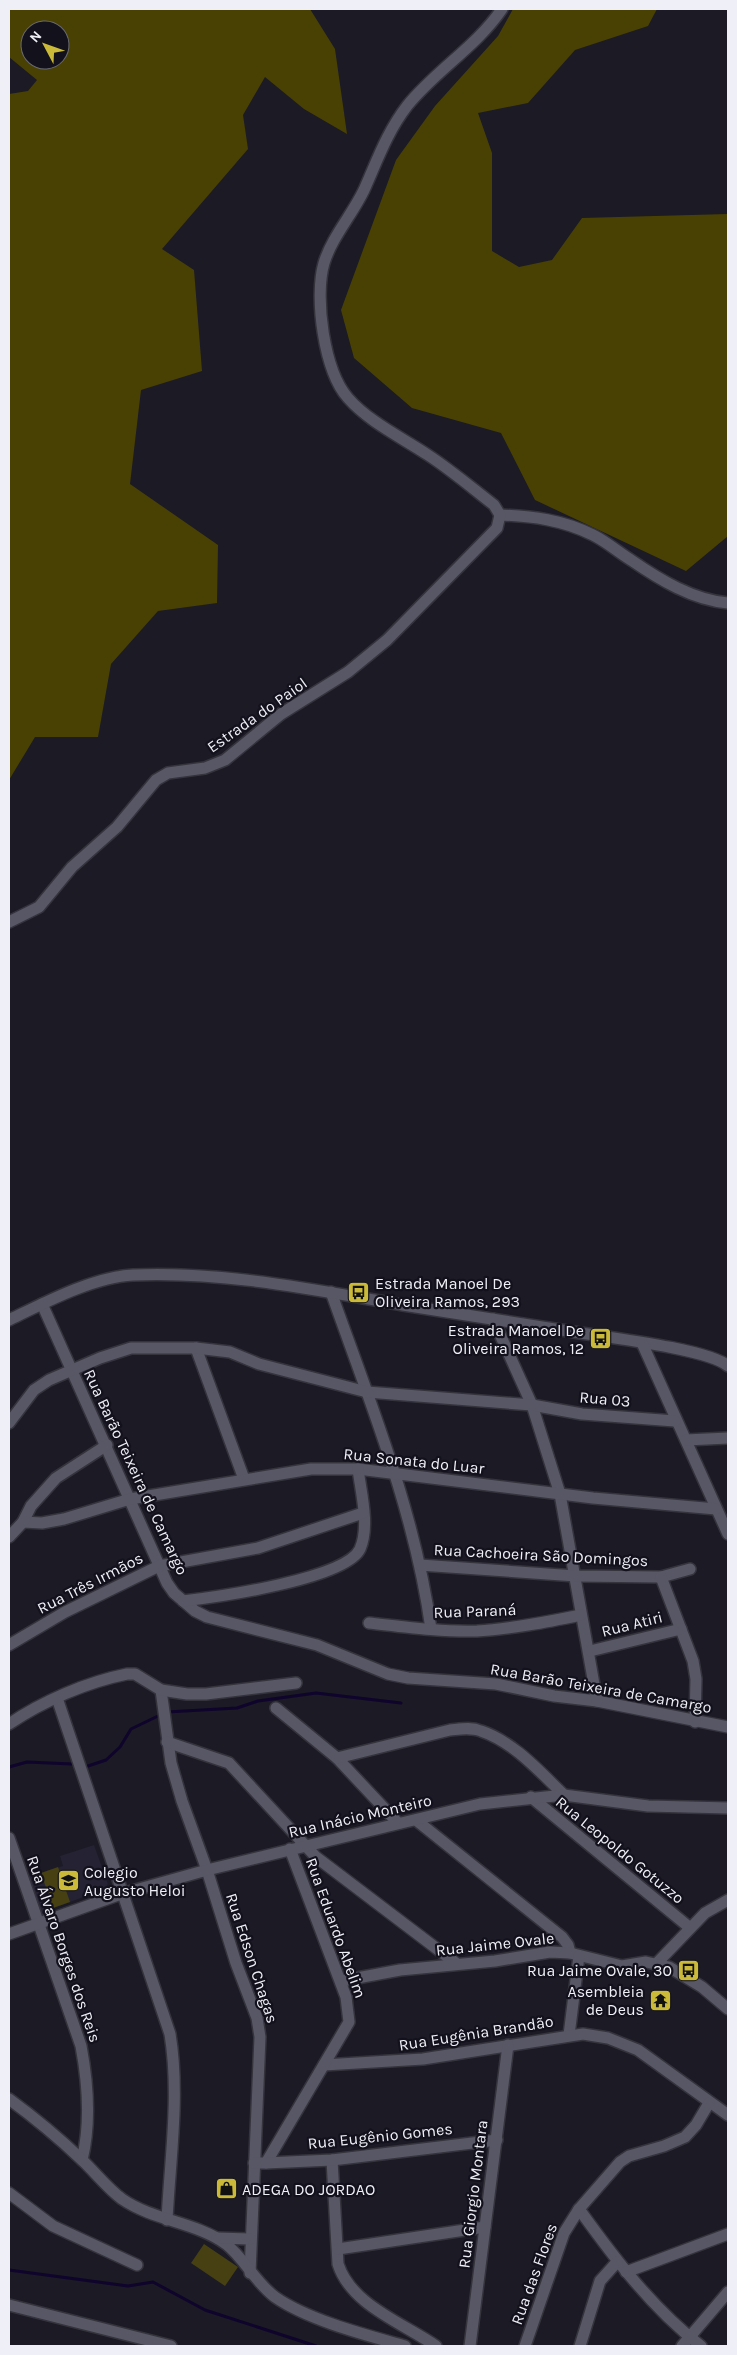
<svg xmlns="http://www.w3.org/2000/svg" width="737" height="2355" viewBox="0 0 737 2355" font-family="Karla,sans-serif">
<rect width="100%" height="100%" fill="#1b1a25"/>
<!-- built -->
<polygon fill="#242233" points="94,1845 108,1884 105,1889 43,1912 39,1910 28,1877 63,1866 60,1856"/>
<!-- green -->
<g fill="#464012">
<polygon points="58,1867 70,1902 53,1908 41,1873"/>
<polygon points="204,2244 238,2267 225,2286 191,2263"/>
</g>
<!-- forest -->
<g fill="#494103" fill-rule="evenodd">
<path d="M9,9h301l25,40 12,85 -43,-25 -39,-32 -22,38 5,34 -86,100 32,21 8,101 -61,19 -11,94 88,61 -1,58 -59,8 -47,53 -13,73h-63l-26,43v-686l19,-3 9,-11 -28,-23zM30,30h30v30h-30z"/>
<polygon points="513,9 657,9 648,26 575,50 528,103 478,113 492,153 492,251 519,267 552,260 582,218 728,214 728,536 686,571 535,500 501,433 412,408 354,358 341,310 396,160 435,106 498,36"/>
</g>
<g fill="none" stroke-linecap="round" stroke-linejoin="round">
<!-- stream -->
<g stroke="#0f042b" stroke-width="3">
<polyline points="167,1712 237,1708 258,1701 316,1693 401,1703"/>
<polyline points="88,1766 106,1760 120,1747 131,1729 158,1716"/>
<polyline points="9,1767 27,1762 72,1764"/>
<polyline points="9,2270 128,2286 153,2282 205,2310 316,2346"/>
</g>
<defs>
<g id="minor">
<path d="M500,515c32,1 63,5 93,20 14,7 25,17 38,25 29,20 62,40 97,43"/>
<path d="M9,922l30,-15 33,-40 45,-40 39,-47 12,-7 37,-5 20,-8 56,-46 67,-42 39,-32 110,-112 3,-13 -6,-10c-22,-17 -43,-35 -66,-50 -27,-18 -59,-33 -80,-57 -24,-27 -34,-101 -24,-135 8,-26 28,-48 40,-73 13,-29 23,-58 43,-84 28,-35 69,-59 95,-97"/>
<path d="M331,1292c39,110 84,220 100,337"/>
<polyline points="42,1304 167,1583 174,1593 195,1611 207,1617 317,1645 388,1674 408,1678 496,1684 554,1696 597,1701 728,1727"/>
<polyline points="493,1319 532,1405 560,1494 597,1701"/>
<path d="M9,1320c35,-17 84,-43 124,-45 90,-4 182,15 270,30 57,9 114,18 171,27 31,5 135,17 154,34"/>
<polyline points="642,1343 728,1534"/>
<polyline points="196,1348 244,1479"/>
<polyline points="9,1423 34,1390 49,1380 100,1358 131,1348 196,1348 230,1352 259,1364 367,1392 532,1405 582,1414 675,1421"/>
<polyline points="686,1440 728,1438"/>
<polyline points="23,1522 42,1523 64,1519 130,1499 311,1469 358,1469 593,1498 716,1509"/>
<polyline points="9,1537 23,1522 31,1506 56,1478 107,1445"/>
<polyline points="420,1565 576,1576 661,1577 690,1569"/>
<polyline points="661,1577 693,1661 696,1679 695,1722"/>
<path d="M183,1601c34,-4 163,-22 177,-52 10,-23 1,-56 -2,-80"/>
<path d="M369,1623c36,4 72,9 108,8 35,-2 70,-9 104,-16"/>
<polyline points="9,1645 65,1612 159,1566 258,1548 363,1513"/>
<polyline points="590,1651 681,1629"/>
<polyline points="161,1690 171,1763 182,1801 207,1870 236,1963 257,2018 260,2037 250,2273"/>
<path d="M57,1698l113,336c10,61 0,125 -3,186"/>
<polyline points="276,1708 337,1758 398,1823"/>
<path d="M9,1724c34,-23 78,-42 118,-50h8l26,16 26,4h19l90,-11"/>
<polyline points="167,1742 229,1763 316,1857 457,1964"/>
<path d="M337,1758l113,-28c11,-1 21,-3 31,1 33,11 59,41 83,64"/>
<polyline points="531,1797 689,1927"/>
<polyline points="416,1820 562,1937 568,1945 570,1953"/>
<path d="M9,1838l72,208c7,37 10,77 1,114"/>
<polyline points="9,1934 121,1894 207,1870 480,1804 564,1795 648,1806 728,1808"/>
<polyline points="657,1963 705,1913 728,1900"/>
<polyline points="341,1981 400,1970 495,1961 550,1952 570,1953 622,1966 646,1962 669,1967 702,1987 728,2009"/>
<polyline points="569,2035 579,1956"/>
<polyline points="324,2065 423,2059 583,2034 608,2038 638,2050 728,2115"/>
<path d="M9,2099c26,19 50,39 73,61 13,12 25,28 40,39 32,22 74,23 104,45 18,14 29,38 49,53 33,23 91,38 130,49"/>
<path d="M332,2160l6,104c13,41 65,59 98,82"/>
<polyline points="254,2163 266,2163 349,2022 346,1997 290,1849"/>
<polyline points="266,2163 332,2160 497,2140"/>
<polyline points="9,2193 53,2226 137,2265"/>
<path d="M579,2209c36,50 73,99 122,137"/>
<polyline points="217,2238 250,2239"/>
<polyline points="338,2249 485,2227"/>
<polyline points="626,2272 728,2234"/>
<polyline points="9,2305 171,2346"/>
<polyline points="470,2346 508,2045"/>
<polyline points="525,2346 564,2233 579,2209 620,2162 629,2156 664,2146 685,2137 696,2125 709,2103"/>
<polyline points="580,2346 600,2281 617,2262"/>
<polyline points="682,2346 728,2292"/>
</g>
</defs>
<!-- minor casing -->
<use href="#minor" stroke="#35343d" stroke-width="14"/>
<!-- minor -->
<use href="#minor" stroke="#585765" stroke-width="11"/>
</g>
<!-- icons -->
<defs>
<symbol id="bus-square" viewBox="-11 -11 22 22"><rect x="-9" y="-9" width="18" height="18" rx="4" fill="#cbba39" stroke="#12111c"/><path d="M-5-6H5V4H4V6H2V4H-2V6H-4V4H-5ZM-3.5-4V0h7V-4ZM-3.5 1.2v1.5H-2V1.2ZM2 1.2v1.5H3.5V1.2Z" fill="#111"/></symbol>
<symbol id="school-square" viewBox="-11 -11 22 22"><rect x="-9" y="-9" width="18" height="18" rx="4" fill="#cbba39" stroke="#12111c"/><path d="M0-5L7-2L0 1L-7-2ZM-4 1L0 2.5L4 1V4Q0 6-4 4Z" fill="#111"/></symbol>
<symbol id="temple-square" viewBox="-11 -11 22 22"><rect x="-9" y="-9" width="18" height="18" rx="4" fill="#cbba39" stroke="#12111c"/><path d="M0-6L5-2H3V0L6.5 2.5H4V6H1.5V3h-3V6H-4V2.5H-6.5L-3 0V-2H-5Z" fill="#111"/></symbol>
<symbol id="shop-square" viewBox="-11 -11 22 22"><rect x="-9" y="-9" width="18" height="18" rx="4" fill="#cbba39" stroke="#12111c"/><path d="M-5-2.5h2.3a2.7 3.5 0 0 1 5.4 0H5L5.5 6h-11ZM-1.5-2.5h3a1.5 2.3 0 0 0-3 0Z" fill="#111"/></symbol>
</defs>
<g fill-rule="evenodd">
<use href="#bus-square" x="346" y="1280" width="25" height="25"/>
<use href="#bus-square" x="588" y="1326" width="25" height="25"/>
<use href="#school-square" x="56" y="1868" width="25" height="25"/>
<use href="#bus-square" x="676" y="1958" width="25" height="25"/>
<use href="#temple-square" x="648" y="1988" width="25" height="25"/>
<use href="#shop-square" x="214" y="2176" width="25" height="25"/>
</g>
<g text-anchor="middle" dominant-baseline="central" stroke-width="4.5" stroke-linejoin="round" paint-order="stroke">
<!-- street labels -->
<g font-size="16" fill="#efeff7" stroke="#12111c">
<text transform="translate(257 715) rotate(-35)">Estrada do Paiol</text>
<text transform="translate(605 1399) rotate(5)">Rua 03</text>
<text transform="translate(414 1461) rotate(6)">Rua Sonata do Luar</text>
<text transform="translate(136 1472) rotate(65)">Rua Barão Teixeira de Camargo</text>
<text transform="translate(541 1555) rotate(3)">Rua Cachoeira São Domingos</text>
<text transform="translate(90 1583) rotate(-27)">Rua Três Irmãos</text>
<text transform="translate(475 1611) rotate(-2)">Rua Paraná</text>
<text transform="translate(632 1624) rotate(-14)">Rua Atiri</text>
<text transform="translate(601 1688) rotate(10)">Rua Barão Teixeira de Camargo</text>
<text transform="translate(360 1816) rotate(-13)">Rua Inácio Monteiro</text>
<text transform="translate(620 1850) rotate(39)">Rua Leopoldo Gotuzzo</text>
<text transform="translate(336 1928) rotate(70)">Rua Eduardo Abelim</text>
<text transform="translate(495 1944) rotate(-6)">Rua Jaime Ovale</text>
<text transform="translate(64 1949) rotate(71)">Rua Álvaro Borges dos Reis</text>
<text transform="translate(252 1958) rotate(72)">Rua Edson Chagas</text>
<text transform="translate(476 2033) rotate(-9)">Rua Eugênia Brandão</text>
<text transform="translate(380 2136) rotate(-6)">Rua Eugênio Gomes</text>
<text transform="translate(473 2194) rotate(-83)">Rua Giorgio Montara</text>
<text transform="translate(534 2274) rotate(-70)">Rua das Flores</text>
</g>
<!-- poi labels -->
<g font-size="16" fill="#efeff7" stroke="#12111c" text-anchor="start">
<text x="375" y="1283">Estrada Manoel De<tspan x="375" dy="18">Oliveira Ramos, 293</tspan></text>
<text x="584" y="1330" text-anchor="end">Estrada Manoel De<tspan x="584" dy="18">Oliveira Ramos, 12</tspan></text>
<text x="84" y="1872">Colegio<tspan x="84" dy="18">Augusto Heloi</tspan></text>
<text x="672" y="1970" text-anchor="end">Rua Jaime Ovale, 30</text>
<text x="644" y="1991" text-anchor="end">Asembleia<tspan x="644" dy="18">de Deus</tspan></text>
<text x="242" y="2189">ADEGA DO JORDAO</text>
</g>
</g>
<!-- border -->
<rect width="737" height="2355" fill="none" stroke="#efeff7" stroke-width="20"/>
<!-- north arrow -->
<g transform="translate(45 45) rotate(311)"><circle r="24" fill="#12111c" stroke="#6a6a74"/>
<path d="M0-4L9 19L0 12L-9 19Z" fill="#cbba39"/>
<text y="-8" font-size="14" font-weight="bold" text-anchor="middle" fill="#efeff7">N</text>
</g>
</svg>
